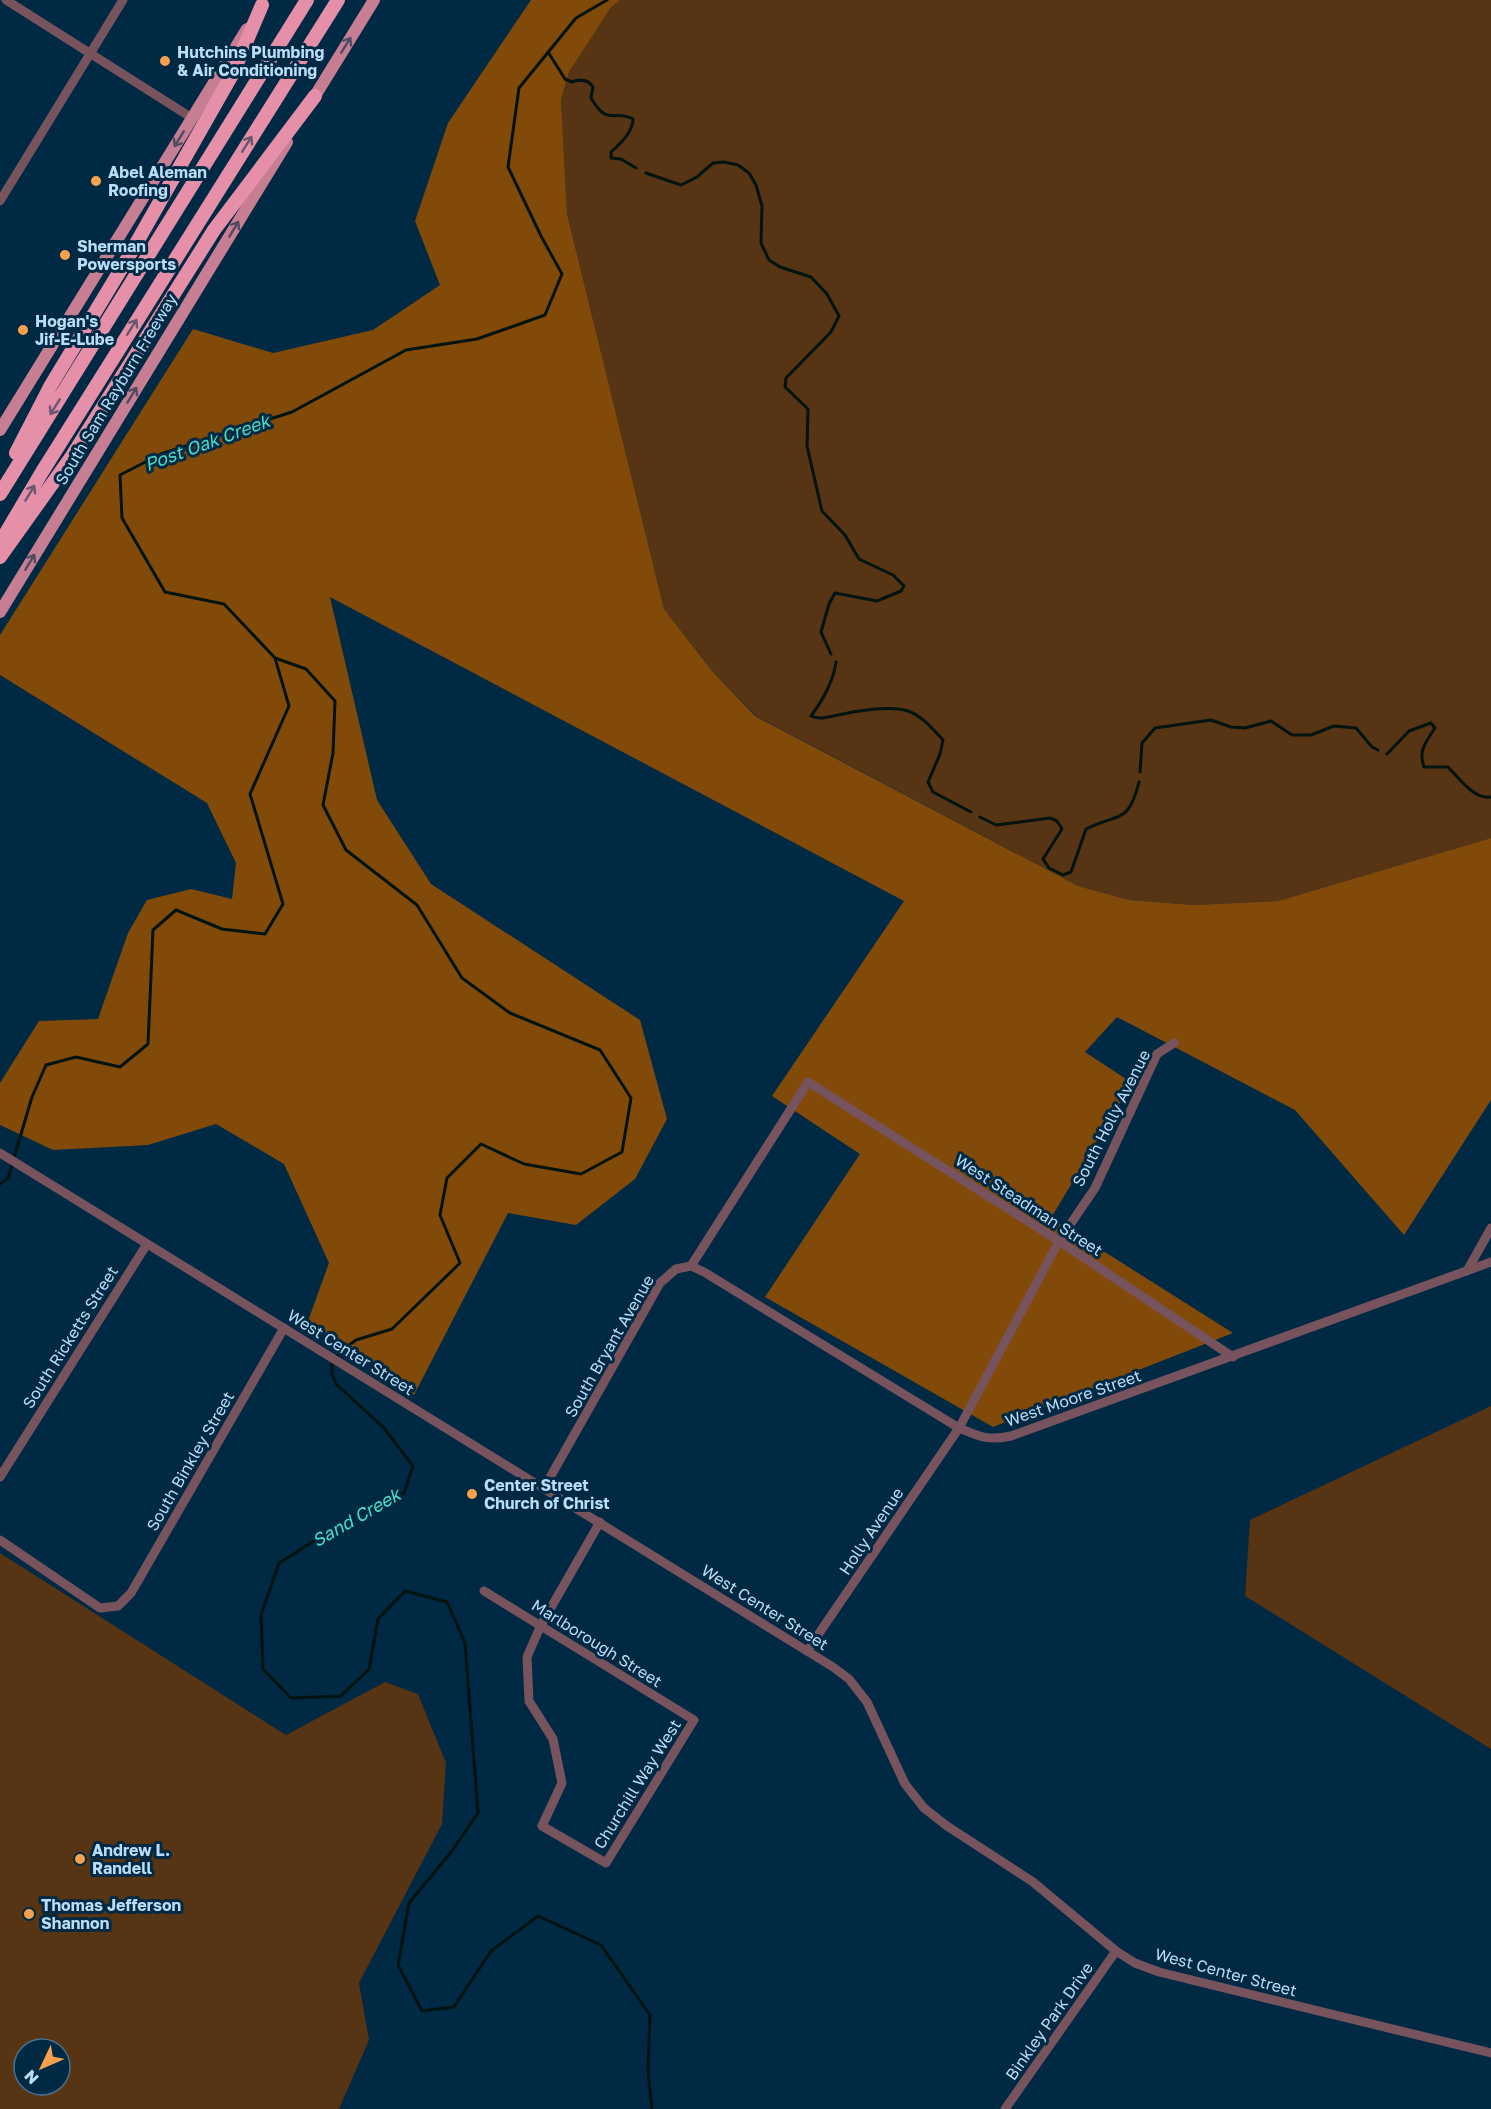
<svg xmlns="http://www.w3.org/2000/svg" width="1491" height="2109" viewBox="0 0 1491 2109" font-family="'Golos Text',sans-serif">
<rect width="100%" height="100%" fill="#002943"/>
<!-- green -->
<g fill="#563414" fill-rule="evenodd">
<polygon points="620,0 1491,0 1491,838 1278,901 1195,905 1129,900 1078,886 756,716 712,671 664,609 567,214 561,100 569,72 611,6"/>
<polygon points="1491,1406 1491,1749 1245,1596 1250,1520"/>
<path d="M0,1553l286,182 99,-53 33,12 28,69 -4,61 -83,159 10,57 -30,69h-339zM24,2049h36v36h-36z"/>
</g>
<!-- forest -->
<polygon fill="#824a09" points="531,0 620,0 611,7 569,72 561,100 567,214 664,609 712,671 755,716 1078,886 1129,900 1195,905 1278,901 1491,838 1491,1100 1404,1235 1295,1110 1117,1017 1085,1052 1132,1083 1051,1218 1233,1333 993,1427 765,1297 860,1154 772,1096 904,901 330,597 377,800 431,884 640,1020 667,1119 635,1179 576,1225 508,1213 414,1395 308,1321 329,1263 284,1164 216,1124 148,1145 53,1150 0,1125 0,1083 39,1021 98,1019 128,933 147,900 191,889 232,899 236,863 207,803 0,675 0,635 193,329 273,353 373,330 440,285 415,221 448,123"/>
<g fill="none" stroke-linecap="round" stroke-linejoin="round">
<!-- stream -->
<g stroke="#021310" stroke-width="3">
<path d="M548,52l17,27 7,3c8,-3 16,-3 21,5l-2,11c17,29 22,11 42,21 0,13 -13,25 -22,33v6l10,1 15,9"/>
<polyline points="646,173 681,185 697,177 713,163 724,162 738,165 749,173 756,185 762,206 761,243 769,260 780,267 811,277 827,294 839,316 831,332 786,378 785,387 808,409 807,446 822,511 845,535 859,559 893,575 904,586 901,591 877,601 835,593 829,604 821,632 831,654"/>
<polyline points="275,658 306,669 335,701 333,753 323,805 346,850 417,905 462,978 510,1013 600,1050 631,1098 622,1152 581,1174 524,1164 481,1144 447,1178 440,1215 460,1263 392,1329 356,1340 340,1352 332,1364 332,1374 336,1384 384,1428 413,1466 404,1493 362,1511 279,1563 261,1615 263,1669 291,1698 341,1696 369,1669 378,1619 405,1591 447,1602 465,1643 478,1813 452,1851 409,1903 398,1965 422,2011 454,2007 491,1951 538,1916 601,1945 650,2015 648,2071 652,2109"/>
<path d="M836,662c-3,21 -13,38 -25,54 8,4 18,1 27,-1 17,-4 54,-10 70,-4 14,5 25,18 35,29l-3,14 -12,28 5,10 38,20"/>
<path d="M1387,754l22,-23 22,-8 4,5c-9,14 -17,22 -11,39h24c11,11 26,33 43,30"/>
<polyline points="1140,772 1142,743 1155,728 1211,720 1231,727 1245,728 1271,721 1292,735 1311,735 1334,726 1356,728 1372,747 1378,750"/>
<path d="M980,817l16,8 54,-7 7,3 5,8 -19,30 6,9 14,7 8,-3 15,-43c34,-17 42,-4 53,-47"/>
<polyline points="0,1184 8,1178 32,1097 46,1065 76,1057 120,1067 148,1044 153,930 176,910 222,929 265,934 283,904 250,794 289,706 275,658 224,604 165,592 122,518 120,475 161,454 292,412 406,350 477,339 545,315 562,274 541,236 508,167 519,88 576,18 607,0"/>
</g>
<!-- minor -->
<g stroke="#77535d" stroke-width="9">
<polyline points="6,0 192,118"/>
<polyline points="0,201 123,0"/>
<polyline points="0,1153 833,1667 849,1679 867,1702 905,1784 924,1808 947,1826 1033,1882 1116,1951 1135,1963 1159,1972 1491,2053"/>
<path d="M691,1266l13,6 255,156c21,9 29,13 52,8l480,-174"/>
<polyline points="1467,1271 1491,1228"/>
<polyline points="0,1477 147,1244"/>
<polyline points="544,1488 660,1283 676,1269 691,1266 808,1082 1059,1241 1233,1357"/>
<polyline points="0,1540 100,1608 118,1606 131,1593 284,1328"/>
<polyline points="484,1591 694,1720 606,1863 542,1826 562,1783 553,1739 529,1701 527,1657 541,1625 600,1522"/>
<polyline points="807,1651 959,1428 1059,1241 1095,1188 1157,1054 1174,1043"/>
<polyline points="1005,2109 1116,1951"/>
</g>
<!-- major -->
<g stroke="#c77e93" stroke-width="12">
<polyline points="310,104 374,0"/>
<polyline points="0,430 247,29"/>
<polyline points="0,612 287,142"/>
</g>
<!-- highway -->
<g stroke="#e68fa8" stroke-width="14">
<polyline points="16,453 51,385 129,256 233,73 262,5"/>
<polyline points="0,494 307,0"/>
<polyline points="0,543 42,472 338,0"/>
<polyline points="0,557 72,456 214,230 315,96"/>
</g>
</g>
<!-- one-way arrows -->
<defs><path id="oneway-shaft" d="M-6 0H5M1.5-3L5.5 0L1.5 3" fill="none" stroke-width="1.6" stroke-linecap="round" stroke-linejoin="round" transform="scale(1.5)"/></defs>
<g stroke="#504b63">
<use href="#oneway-shaft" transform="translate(346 45) rotate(-58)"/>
<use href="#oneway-shaft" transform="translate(179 139) rotate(122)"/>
<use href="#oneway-shaft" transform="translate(234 229) rotate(-59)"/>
<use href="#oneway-shaft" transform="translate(132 395) rotate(-59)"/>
<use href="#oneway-shaft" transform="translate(30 562) rotate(-59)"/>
</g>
<g stroke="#675770">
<use href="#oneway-shaft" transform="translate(247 144) rotate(-58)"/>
<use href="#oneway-shaft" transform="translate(132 327) rotate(-58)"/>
<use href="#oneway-shaft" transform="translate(55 407) rotate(122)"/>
<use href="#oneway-shaft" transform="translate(30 493) rotate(-59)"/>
</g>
<!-- markers -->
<g fill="#f9a04c" stroke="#002943" stroke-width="2">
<circle cx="165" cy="61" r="6"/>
<circle cx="96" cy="181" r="6"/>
<circle cx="65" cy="255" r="6"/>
<circle cx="23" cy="330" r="6"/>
<circle cx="472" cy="1494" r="6"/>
<circle cx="80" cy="1859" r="6"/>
<circle cx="29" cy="1914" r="6"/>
</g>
<g text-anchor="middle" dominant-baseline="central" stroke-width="6" stroke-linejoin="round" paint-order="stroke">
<!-- poi labels -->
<g font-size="16" font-weight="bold" fill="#b9ddf9" stroke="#002943" text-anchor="start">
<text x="177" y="52">Hutchins Plumbing<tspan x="177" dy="18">&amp; Air Conditioning</tspan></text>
<text x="108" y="172">Abel Aleman<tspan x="108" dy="18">Roofing</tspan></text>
<text x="77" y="246">Sherman<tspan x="77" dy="18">Powersports</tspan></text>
<text x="35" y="321">Hogan's<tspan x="35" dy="18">Jif-E-Lube</tspan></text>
<text x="484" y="1485">Center Street<tspan x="484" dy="18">Church of Christ</tspan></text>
<text x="92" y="1850">Andrew L.<tspan x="92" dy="18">Randell</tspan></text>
<text x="41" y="1905">Thomas Jefferson<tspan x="41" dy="18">Shannon</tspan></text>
</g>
<!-- street labels -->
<g font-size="16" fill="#b9ddf9" stroke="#002943">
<text transform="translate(116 389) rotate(-59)">South Sam Rayburn Freeway</text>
<text transform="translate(1111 1118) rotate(-63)">South Holly Avenue</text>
<text transform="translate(1029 1205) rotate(33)">West Steadman Street</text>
<text transform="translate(70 1337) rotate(-58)">South Ricketts Street</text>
<text transform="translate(609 1346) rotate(-60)">South Bryant Avenue</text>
<text transform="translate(351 1352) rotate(32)">West Center Street</text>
<text transform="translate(1073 1398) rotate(-19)">West Moore Street</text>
<text transform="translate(190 1461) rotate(-60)">South Binkley Street</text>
<text transform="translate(871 1531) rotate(-56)">Holly Avenue</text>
<text transform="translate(765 1607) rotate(32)">West Center Street</text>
<text transform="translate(597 1643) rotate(32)">Marlborough Street</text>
<text transform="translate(637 1784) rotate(-58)">Churchill Way West</text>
<text transform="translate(1226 1972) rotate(15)">West Center Street</text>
<text transform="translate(1049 2021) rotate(-55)">Binkley Park Drive</text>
</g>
<!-- water labels -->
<g font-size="18" font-style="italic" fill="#49ddc8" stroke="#002943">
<text transform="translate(207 442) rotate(-20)">Post Oak Creek</text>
<text transform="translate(356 1517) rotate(-30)">Sand Creek</text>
</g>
</g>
<!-- north arrow -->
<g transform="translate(42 2067) rotate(226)"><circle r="28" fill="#002943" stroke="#4a718c" stroke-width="1.5"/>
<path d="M0-4.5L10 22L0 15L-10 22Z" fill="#f9a04c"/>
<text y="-9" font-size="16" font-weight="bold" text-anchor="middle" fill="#b9ddf9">N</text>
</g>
</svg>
